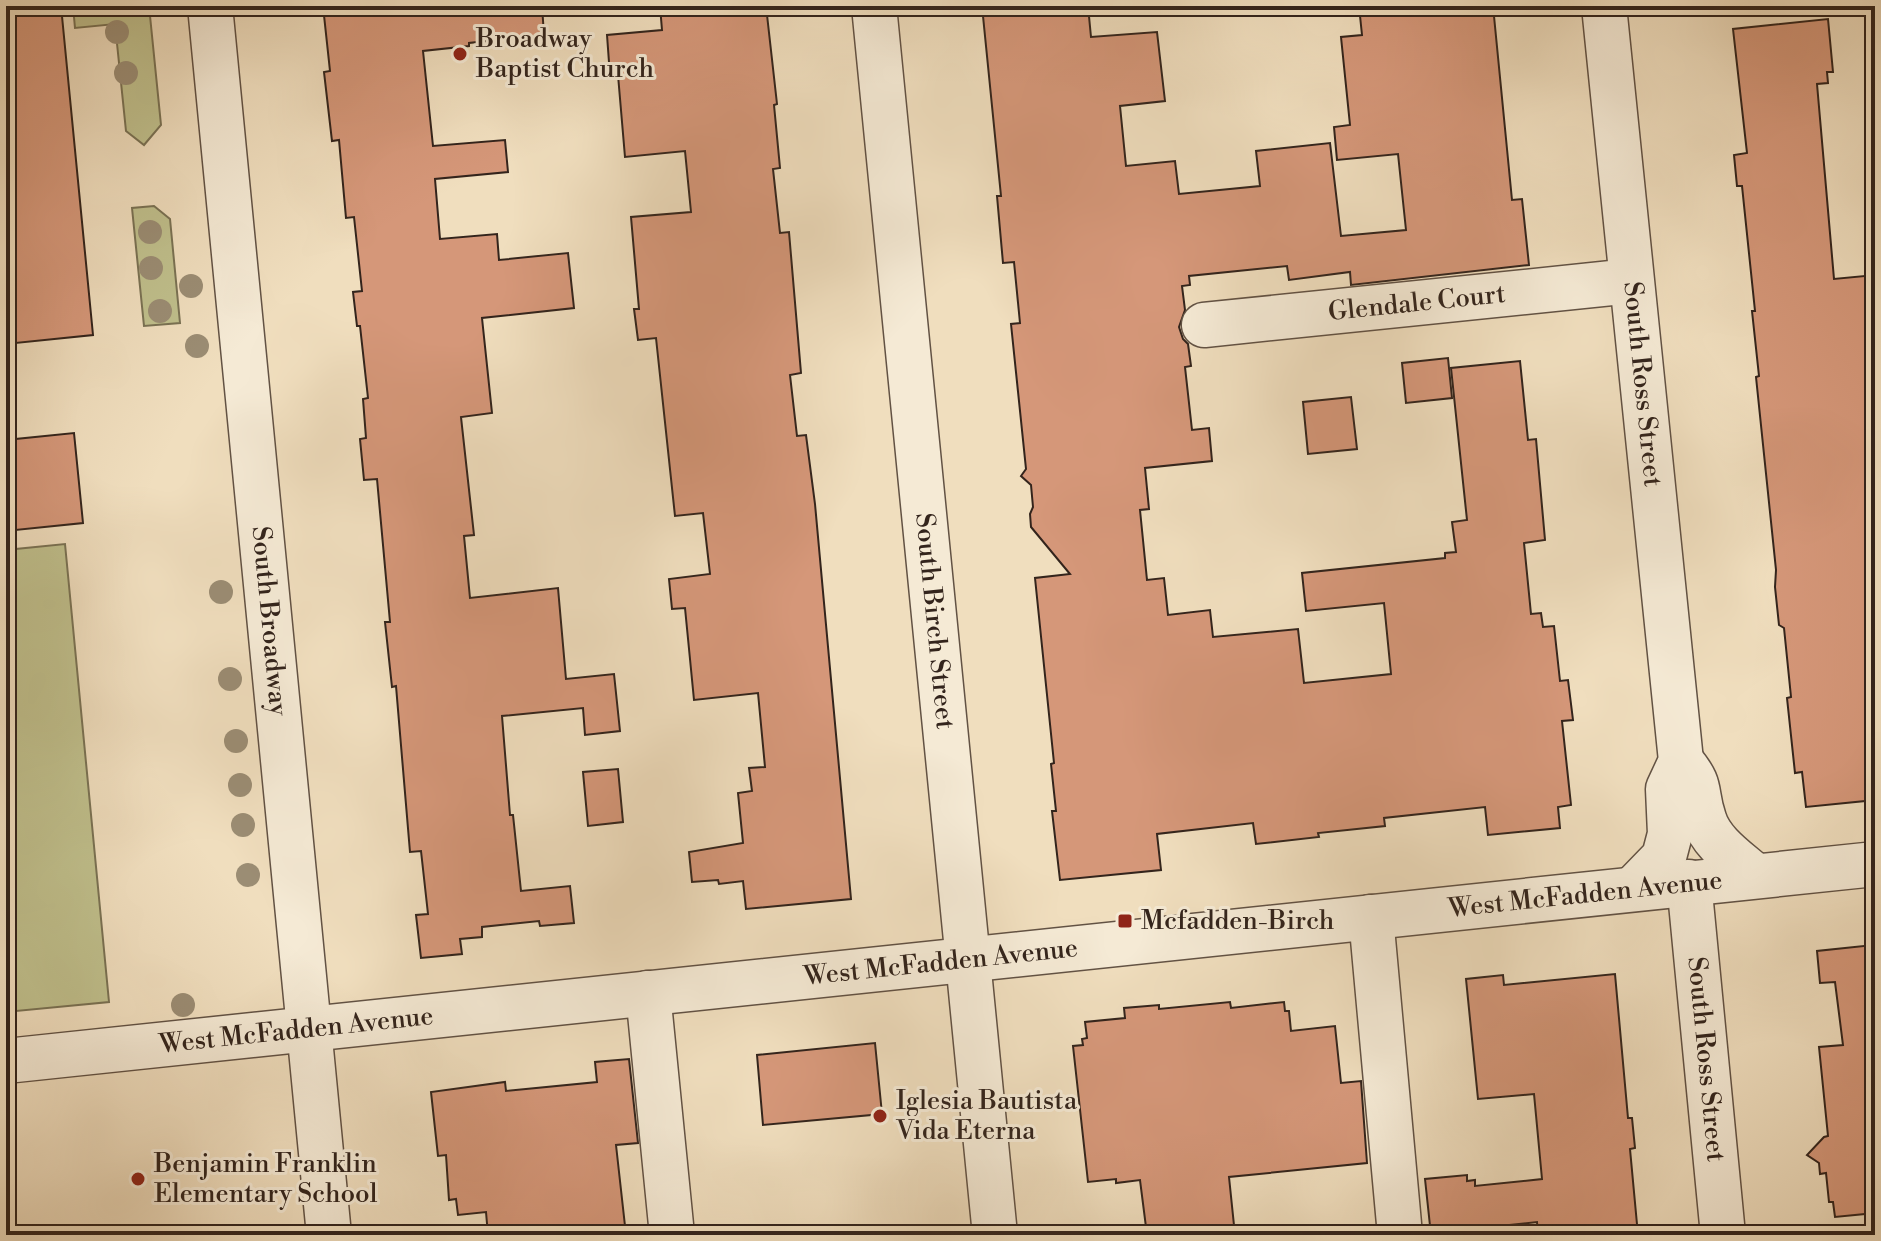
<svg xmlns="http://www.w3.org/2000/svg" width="1881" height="1241" viewBox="0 0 1881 1241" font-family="'Libre Bodoni',serif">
<rect width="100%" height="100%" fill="#f0debe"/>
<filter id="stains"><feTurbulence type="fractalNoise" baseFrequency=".0025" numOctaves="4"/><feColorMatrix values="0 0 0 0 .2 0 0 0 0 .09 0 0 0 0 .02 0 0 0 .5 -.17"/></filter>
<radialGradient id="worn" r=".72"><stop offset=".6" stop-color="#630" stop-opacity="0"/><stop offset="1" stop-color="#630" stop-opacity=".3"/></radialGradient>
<!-- green -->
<g fill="#c0c08d" stroke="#7a7254" stroke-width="2">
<polygon points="73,6 149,6 161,125 144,145 126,131 115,24 75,28"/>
<polygon points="154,206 170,219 180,323 144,326 132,208"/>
<polygon points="65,544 109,1002 6,1012 6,550"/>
</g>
<!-- building -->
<g fill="#d59779" stroke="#33241c" stroke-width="2">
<polygon points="6,6 61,6 93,335 6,344"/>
<polygon points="323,6 542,6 544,35 469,43 469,46 423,51 433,146 505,140 508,172 435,179 440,239 497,234 499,260 568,253 574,308 482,318 492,413 461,417 474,535 464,536 470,598 558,588 566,679 614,674 620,731 585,735 583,708 502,716 510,815 513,815 521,891 570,886 574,923 540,926 539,921 482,927 482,937 460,939 462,954 421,958 416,915 428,914 421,851 410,852 396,686 392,687 385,622 390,622 377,479 364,480 360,439 366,438 363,399 368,398 360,326 357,326 353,292 362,291 354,217 346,218 339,140 332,141 324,72 330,71"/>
<polygon points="660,6 766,6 777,104 774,105 780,168 773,169 780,233 789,232 801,373 790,375 797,436 806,435 815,504 851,899 746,909 743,881 719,884 718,880 692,882 689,852 743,843 738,793 752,791 749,768 765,767 758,693 694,700 685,608 672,609 669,579 710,574 703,513 675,516 656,338 638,340 634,309 639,309 631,217 691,212 685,151 625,157 618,75 610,76 607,35 662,30"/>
<polygon points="982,6 1088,6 1091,37 1157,32 1165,101 1120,106 1126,166 1175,161 1179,194 1260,186 1256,151 1330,143 1341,236 1406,230 1398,154 1337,160 1334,127 1350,125 1341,37 1362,35 1359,6 1493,6 1512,200 1522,199 1529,265 1351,285 1350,272 1289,280 1287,266 1189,276 1190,285 1182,286 1185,310 1179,327 1183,339 1188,344 1191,366 1185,367 1192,430 1209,428 1212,461 1145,468 1149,509 1140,510 1147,580 1164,578 1168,615 1210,610 1213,637 1298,629 1304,683 1391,674 1384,603 1306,611 1302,573 1445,558 1445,553 1456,552 1452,522 1467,520 1451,368 1520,361 1528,440 1536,439 1545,540 1524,543 1531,614 1541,613 1543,627 1554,626 1560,681 1568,680 1573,720 1562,721 1571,805 1558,807 1560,828 1488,835 1485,807 1384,818 1385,826 1318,833 1319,837 1256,844 1253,823 1157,834 1161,870 1060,880 1052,811 1056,811 1051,764 1054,763 1035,578 1070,574 1031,527 1030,514 1033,507 1031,485 1021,476 1026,469 1011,324 1020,323 1014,262 1003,263 997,196 1001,196"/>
<polygon points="1828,19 1833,72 1827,72 1828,83 1817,84 1834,279 1875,275 1875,800 1806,807 1802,772 1795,773 1787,698 1791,697 1784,628 1779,625 1775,587 1776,570 1756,377 1759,376 1752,311 1755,311 1742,186 1737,186 1734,155 1747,153 1733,29"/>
<polygon points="1448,358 1452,398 1406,403 1402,363"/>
<polygon points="1351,397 1357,449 1308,454 1303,402"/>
<polygon points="74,433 83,523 6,531 6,440"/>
<polygon points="618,769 623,822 588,826 583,772"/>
<polygon points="1873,945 1875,1109 1870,1110 1875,1157 1875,1213 1835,1217 1833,1202 1829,1202 1826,1173 1820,1174 1819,1163 1807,1155 1824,1137 1828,1136 1819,1047 1843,1045 1835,982 1820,983 1817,951"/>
<polygon points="1615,974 1628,1118 1632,1118 1635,1148 1630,1149 1638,1235 1538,1235 1537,1222 1472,1229 1473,1235 1431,1235 1425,1179 1467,1175 1467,1181 1475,1180 1475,1186 1542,1179 1534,1094 1478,1099 1466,979 1503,975 1504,985"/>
<polygon points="1230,1002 1231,1008 1284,1002 1285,1011 1289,1011 1291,1031 1335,1026 1341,1083 1361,1081 1367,1163 1229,1177 1235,1235 1147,1235 1140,1180 1116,1183 1116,1179 1088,1182 1073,1046 1083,1045 1082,1039 1087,1038 1085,1022 1125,1018 1124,1008 1159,1005 1159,1009"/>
<polygon points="875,1043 882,1114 763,1125 757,1055"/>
<polygon points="629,1059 638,1143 616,1145 626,1235 488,1235 486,1212 458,1215 456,1199 449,1200 446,1155 438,1156 431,1092 505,1082 506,1091 597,1082 595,1062"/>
</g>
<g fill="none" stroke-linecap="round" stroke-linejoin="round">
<defs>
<g id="minor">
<path id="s1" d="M210,6l119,1229"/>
<path id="s2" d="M874,6l121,1229"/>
<path id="s3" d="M1604,6l77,755 -13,28 2,45 -6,23 -31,32"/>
<path id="s4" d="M1204,325l427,-44"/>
<path d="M1681,761c23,27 13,29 23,58 7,24 33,41 51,57"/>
<path id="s5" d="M1689,882l34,353"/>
<polyline points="1371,917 1400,1235"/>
<polyline points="648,993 672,1235"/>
<path id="s6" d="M6,1061l1869,-197"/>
</g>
</defs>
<!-- minor casing -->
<use href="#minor" stroke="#625244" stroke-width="47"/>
<!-- minor -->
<use href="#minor" stroke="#f5ead5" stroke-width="44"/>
</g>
<!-- trees -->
<g fill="#9b8d74">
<circle cx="117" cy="32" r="12"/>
<circle cx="126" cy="73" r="12"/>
<circle cx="150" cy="232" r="12"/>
<circle cx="151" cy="268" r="12"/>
<circle cx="191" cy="286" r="12"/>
<circle cx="160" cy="311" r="12"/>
<circle cx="197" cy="346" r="12"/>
<circle cx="221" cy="592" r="12"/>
<circle cx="230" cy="679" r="12"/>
<circle cx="236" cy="741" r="12"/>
<circle cx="240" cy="785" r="12"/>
<circle cx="243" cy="825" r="12"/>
<circle cx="248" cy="875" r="12"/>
<circle cx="183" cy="1005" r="12"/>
</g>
<!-- markers -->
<g fill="#8f2418" stroke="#f5ead5" stroke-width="3">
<circle cx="460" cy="54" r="8"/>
<rect x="1117" y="913" width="16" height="16" rx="4"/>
<circle cx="880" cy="1116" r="8"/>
<circle cx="138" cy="1179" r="8"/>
</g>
<g text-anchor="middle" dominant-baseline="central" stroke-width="6" stroke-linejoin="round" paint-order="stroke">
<!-- poi labels -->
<g font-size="26" fill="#33241c" stroke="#f5ead5" text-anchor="start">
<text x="476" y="39">Broadway<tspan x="476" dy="30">Baptist Church</tspan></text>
<text x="1141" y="921">Mcfadden-Birch</text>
<text x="896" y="1101">Iglesia Bautista<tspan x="896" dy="30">Vida Eterna</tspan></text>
<text x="154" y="1164">Benjamin Franklin<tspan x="154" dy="30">Elementary School</tspan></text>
</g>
<!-- street labels -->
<g font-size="26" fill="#33241c" stroke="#f5ead5">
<text stroke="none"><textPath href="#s4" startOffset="214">Glendale Court</textPath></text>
<text stroke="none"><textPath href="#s3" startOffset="380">South Ross Street</textPath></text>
<text stroke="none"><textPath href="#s1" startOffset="618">South Broadway</textPath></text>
<text stroke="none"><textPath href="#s2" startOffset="618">South Birch Street</textPath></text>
<text stroke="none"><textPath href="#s6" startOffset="1588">West McFadden Avenue</textPath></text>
<text stroke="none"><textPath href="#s6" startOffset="940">West McFadden Avenue</textPath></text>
<text stroke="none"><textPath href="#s6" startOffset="292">West McFadden Avenue</textPath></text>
<text stroke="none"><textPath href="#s5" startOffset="178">South Ross Street</textPath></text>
</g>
</g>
<!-- margin -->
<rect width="1881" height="1241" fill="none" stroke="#f0debe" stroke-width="32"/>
<rect x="8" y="8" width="1865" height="1225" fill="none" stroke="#33241c" stroke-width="4"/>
<rect x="16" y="16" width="1849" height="1209" fill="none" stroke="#33241c" stroke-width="2"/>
<rect width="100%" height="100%" filter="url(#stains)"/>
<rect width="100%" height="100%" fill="url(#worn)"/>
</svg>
